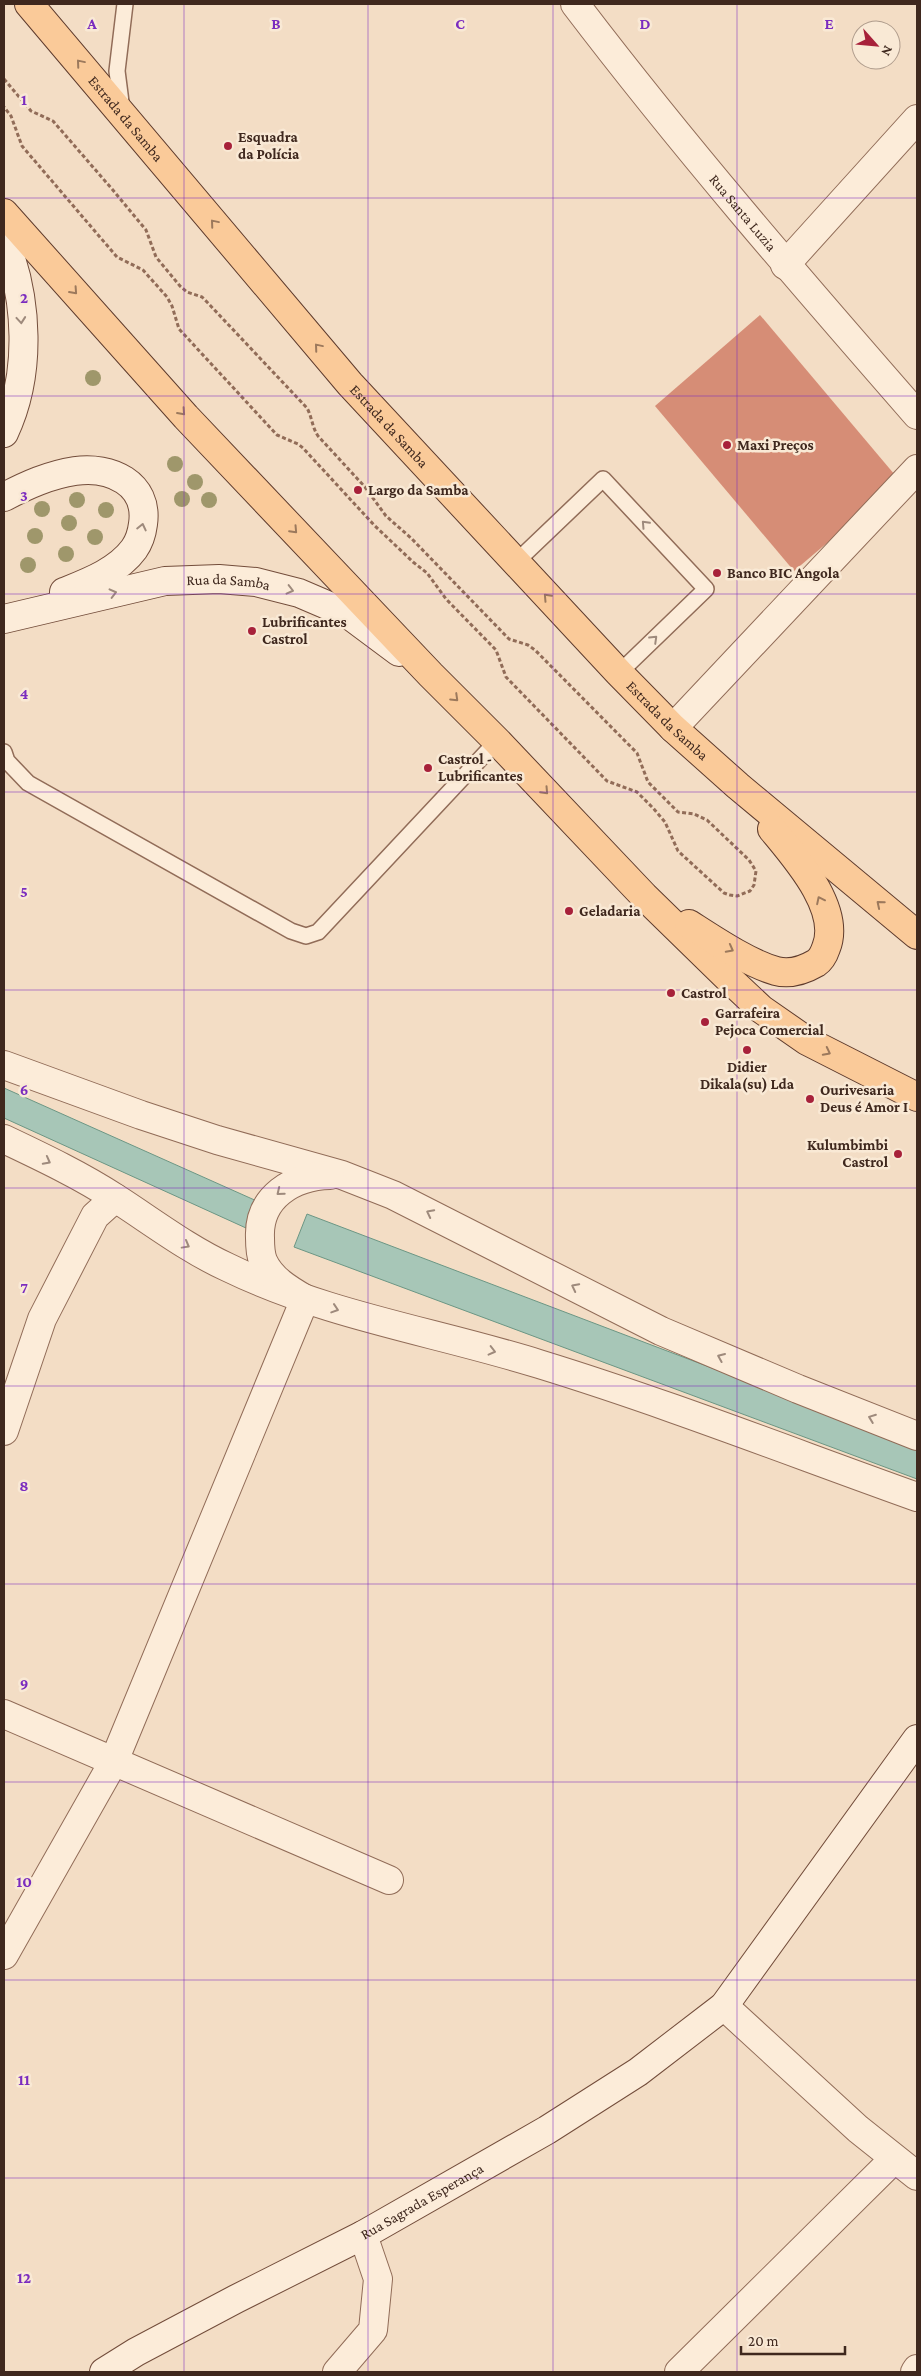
<svg xmlns="http://www.w3.org/2000/svg" width="921" height="2376" viewBox="0 0 921 2376" font-family="'Crimson Pro',serif">
<rect width="100%" height="100%" fill="#f3ddc5"/>
<!-- water -->
<g fill="#a7c6b7" stroke="#6c9684">
<polygon points="4,1088 259,1202 246,1228 4,1118"/>
<polygon points="307,1214 917,1446 917,1479 294,1247"/>
</g>
<!-- building -->
<polygon fill="#d68d76" points="760,315 900,481 794,571 655,406"/>
<g fill="none" stroke-linecap="round" stroke-linejoin="round">
<defs>
<g id="lane">
<polyline points="122,110 117,71 125,4"/>
<polyline points="515,563 603,479 706,589 619,673"/>
<polyline points="4,752 7,761 28,783 291,931 306,936 318,932 497,741"/>
</g>
<g id="street">
<path id="s1" d="M575,4c108,142 225,277 342,411"/>
<polyline points="785,265 917,119"/>
<polyline points="673,728 917,469"/>
<polyline points="4,1065 141,1115 217,1140 342,1175 393,1195 661,1331 798,1389 917,1436"/>
<path d="M4,1139c38,18 78,37 113,60 37,24 71,50 110,68 101,49 206,64 312,97 127,39 252,88 378,133"/>
<polyline points="4,1431 42,1319 95,1216 115,1198"/>
<polyline points="4,1714 389,1880"/>
<path d="M4,1955l110,-194 191,-462c-17,-10 -34,-20 -42,-38 -3,-8 -3,-15 -3,-23 -2,-41 33,-62 70,-63"/>
<polyline points="724,2006 858,2129 917,2176"/>
<polyline points="337,2372 373,2330 378,2279 363,2235"/>
<polyline points="679,2372 894,2159"/>
<polyline points="915,2372 917,2369"/>
</g>
<g id="secondary">
<path d="M4,239c24,59 28,135 0,194"/>
<path d="M4,497c23,-12 45,-22 71,-26 35,-5 74,12 68,53 -1,8 -4,18 -9,25 -16,22 -45,33 -70,43"/>
<path id="s2" d="M4,619l161,-38 54,-2 37,3 43,11 49,21 51,38"/>
<path id="s3" d="M104,2372l32,-20 100,-53 127,-64 184,-105 91,-58 86,-66 193,-267"/>
</g>
<g id="primary">
<path id="s4" d="M29,4l321,380 269,289 54,55 65,58 179,149"/>
<polyline points="4,213 186,417 431,675 497,741 644,896 727,977 761,1009 807,1041 917,1097"/>
<path d="M689,924c25,16 59,39 87,47 15,4 28,-1 40,-8 6,-4 8,-9 10,-15 16,-39 -31,-91 -54,-119"/>
</g>
</defs>
<!-- lane casing -->
<use href="#lane" stroke="#916c58" stroke-width="18"/>
<!-- street casing -->
<use href="#street" stroke="#916c58" stroke-width="30"/>
<!-- secondary casing -->
<use href="#secondary" stroke="#734d3b" stroke-width="30"/>
<!-- primary casing -->
<use href="#primary" stroke="#5e3b2d" stroke-width="30"/>
<!-- path -->
<path stroke="#916c58" stroke-width="3" stroke-dasharray="4 2.5" stroke-linecap="butt" d="M4,79l27,32 22,10 59,68 34,41 10,27 24,29 7,6 15,5 5,5 100,106c5,9 5,19 11,28l47,51 21,29 25,22 98,101 19,6 7,5 102,103 11,29 30,30 16,2 13,6 42,40 7,11 -2,14 -4,6 -13,5 -7,-1 -6,-2 -46,-42 -13,-29 -12,-14 -16,-16 -30,-11 -101,-104 -10,-27 -50,-51 -19,-26 -14,-11 -39,-37 -71,-77 -5,-4 -21,-9 -98,-106 -7,-23 -5,-9 -24,-27 -26,-13 -95,-111 -11,-30 -7,-9"/>
<!-- lane -->
<use href="#lane" stroke="#fcecd9" stroke-width="15"/>
<!-- street -->
<use href="#street" stroke="#fcecd9" stroke-width="28"/>
<!-- secondary -->
<use href="#secondary" stroke="#fcecd9" stroke-width="28"/>
<!-- primary -->
<use href="#primary" stroke="#faca99" stroke-width="28"/>
</g>
<!-- trees -->
<g fill="#9f976b">
<circle cx="93" cy="378" r="8"/>
<circle cx="175" cy="464" r="8"/>
<circle cx="195" cy="482" r="8"/>
<circle cx="182" cy="499" r="8"/>
<circle cx="77" cy="500" r="8"/>
<circle cx="209" cy="500" r="8"/>
<circle cx="42" cy="509" r="8"/>
<circle cx="106" cy="510" r="8"/>
<circle cx="69" cy="523" r="8"/>
<circle cx="35" cy="536" r="8"/>
<circle cx="95" cy="537" r="8"/>
<circle cx="66" cy="554" r="8"/>
<circle cx="28" cy="565" r="8"/>
</g>
<!-- one-way arrows -->
<defs><path id="oneway-chevron" d="M-2-3.5L2.5 0L-2 3.5" fill="none" stroke-width="1.6" stroke-linecap="round" stroke-linejoin="round" transform="scale(1.25)"/></defs>
<g stroke="#9c795c">
<use href="#oneway-chevron" transform="translate(80 63) rotate(-130)"/>
<use href="#oneway-chevron" transform="translate(214 223) rotate(-130)"/>
<use href="#oneway-chevron" transform="translate(74 291) rotate(48)"/>
<use href="#oneway-chevron" transform="translate(318 347) rotate(-130)"/>
<use href="#oneway-chevron" transform="translate(182 412) rotate(48)"/>
<use href="#oneway-chevron" transform="translate(294 530) rotate(47)"/>
<use href="#oneway-chevron" transform="translate(547 597) rotate(-133)"/>
<use href="#oneway-chevron" transform="translate(455 698) rotate(44)"/>
<use href="#oneway-chevron" transform="translate(545 791) rotate(47)"/>
<use href="#oneway-chevron" transform="translate(820 900) rotate(-116)"/>
<use href="#oneway-chevron" transform="translate(880 904) rotate(-140)"/>
<use href="#oneway-chevron" transform="translate(730 949) rotate(28)"/>
<use href="#oneway-chevron" transform="translate(827 1052) rotate(27)"/>
</g>
<g stroke="#9e8a7c">
<use href="#oneway-chevron" transform="translate(21 320) rotate(85)"/>
<use href="#oneway-chevron" transform="translate(645 524) rotate(-133)"/>
<use href="#oneway-chevron" transform="translate(142 527) rotate(-77)"/>
<use href="#oneway-chevron" transform="translate(290 590) rotate(14)"/>
<use href="#oneway-chevron" transform="translate(113 593) rotate(-14)"/>
<use href="#oneway-chevron" transform="translate(654 639) rotate(-44)"/>
<use href="#oneway-chevron" transform="translate(47 1161) rotate(28)"/>
<use href="#oneway-chevron" transform="translate(280 1192) rotate(141)"/>
<use href="#oneway-chevron" transform="translate(430 1213) rotate(-153)"/>
<use href="#oneway-chevron" transform="translate(186 1245) rotate(29)"/>
<use href="#oneway-chevron" transform="translate(575 1287) rotate(-153)"/>
<use href="#oneway-chevron" transform="translate(335 1309) rotate(18)"/>
<use href="#oneway-chevron" transform="translate(492 1351) rotate(14)"/>
<use href="#oneway-chevron" transform="translate(721 1357) rotate(-157)"/>
<use href="#oneway-chevron" transform="translate(872 1418) rotate(-159)"/>
</g>
<!-- grid -->
<path fill="none" stroke="#7b2cbf" stroke-width="1" stroke-opacity="0.55" d="M184,4v2368M368,4v2368M553,4v2368M737,4v2368M4,198h913M4,396h913M4,594h913M4,792h913M4,990h913M4,1188h913M4,1386h913M4,1584h913M4,1782h913M4,1980h913M4,2178h913"/>
<!-- markers -->
<g fill="#a7213a" stroke="#f9e9d5" stroke-width="2">
<circle cx="228" cy="146" r="5"/>
<circle cx="727" cy="445" r="5"/>
<circle cx="358" cy="490" r="5"/>
<circle cx="717" cy="573" r="5"/>
<circle cx="252" cy="631" r="5"/>
<circle cx="428" cy="768" r="5"/>
<circle cx="569" cy="911" r="5"/>
<circle cx="671" cy="993" r="5"/>
<circle cx="705" cy="1022" r="5"/>
<circle cx="747" cy="1050" r="5"/>
<circle cx="810" cy="1099" r="5"/>
<circle cx="898" cy="1154" r="5"/>
</g>
<g text-anchor="middle" dominant-baseline="central" stroke-width="5" stroke-linejoin="round" paint-order="stroke">
<!-- street labels -->
<g font-size="15" fill="#3f281e" stroke="#f9e9d5">
<text stroke="none"><textPath href="#s4" startOffset="150">Estrada da Samba</textPath></text>
<text stroke="none"><textPath href="#s1" startOffset="268">Rua Santa Luzia</textPath></text>
<text stroke="none"><textPath href="#s4" startOffset="555">Estrada da Samba</textPath></text>
<text stroke="none"><textPath href="#s2" startOffset="229">Rua da Samba</textPath></text>
<text stroke="none"><textPath href="#s4" startOffset="960">Estrada da Samba</textPath></text>
<text stroke="none"><textPath href="#s3" startOffset="361">Rua Sagrada Esperança</textPath></text>
</g>
<!-- poi labels -->
<g font-size="15" font-weight="bold" fill="#3f281e" stroke="#f9e9d5" text-anchor="start">
<text x="238" y="137">Esquadra<tspan x="238" dy="17">da Polícia</tspan></text>
<text x="737" y="445">Maxi Preços</text>
<text x="368" y="490">Largo da Samba</text>
<text x="727" y="573">Banco BIC Angola</text>
<text x="262" y="622">Lubrificantes<tspan x="262" dy="17">Castrol</tspan></text>
<text x="438" y="759">Castrol -<tspan x="438" dy="17">Lubrificantes</tspan></text>
<text x="579" y="911">Geladaria</text>
<text x="681" y="993">Castrol</text>
<text x="715" y="1013">Garrafeira<tspan x="715" dy="17">Pejoca Comercial</tspan></text>
<text x="747" y="1067" text-anchor="middle">Didier<tspan x="747" dy="17">Dikala(su) Lda</tspan></text>
<text x="820" y="1090">Ourivesaria<tspan x="820" dy="17">Deus é Amor I</tspan></text>
<text x="888" y="1145" text-anchor="end">Kulumbimbi<tspan x="888" dy="17">Castrol</tspan></text>
</g>
</g>
<g font-size="16" text-anchor="middle" font-weight="bold" fill="#7b2cbf" stroke="#f9e9d5" stroke-width="5" stroke-linejoin="round" paint-order="stroke">
<text x="92" y="29">A</text>
<text x="276" y="29">B</text>
<text x="460" y="29">C</text>
<text x="645" y="29">D</text>
<text x="829" y="29">E</text>
<text x="24" y="105">1</text>
<text x="24" y="303">2</text>
<text x="24" y="501">3</text>
<text x="24" y="699">4</text>
<text x="24" y="897">5</text>
<text x="24" y="1095">6</text>
<text x="24" y="1293">7</text>
<text x="24" y="1491">8</text>
<text x="24" y="1689">9</text>
<text x="24" y="1887">10</text>
<text x="24" y="2085">11</text>
<text x="24" y="2283">12</text>
</g>
<!-- border -->
<rect width="921" height="2376" fill="none" stroke="#3f281e" stroke-width="10"/>
<!-- north arrow -->
<g transform="translate(876 45) rotate(117)"><circle r="24" fill="#f9e9d5" stroke="#af9c8c"/>
<path d="M0-4L9 19L0 12L-9 19Z" fill="#a7213a"/>
<text y="-8" font-size="14" font-weight="bold" text-anchor="middle" fill="#3f281e">N</text>
</g>
<!-- scale -->
<path d="M741 2346v8h104v-8" fill="none" stroke="#3f281e" stroke-width="2.5"/>
<text x="748" y="2346" font-size="15" fill="#3f281e" stroke="#f9e9d5" stroke-width="4" paint-order="stroke">20 m</text>
</svg>
